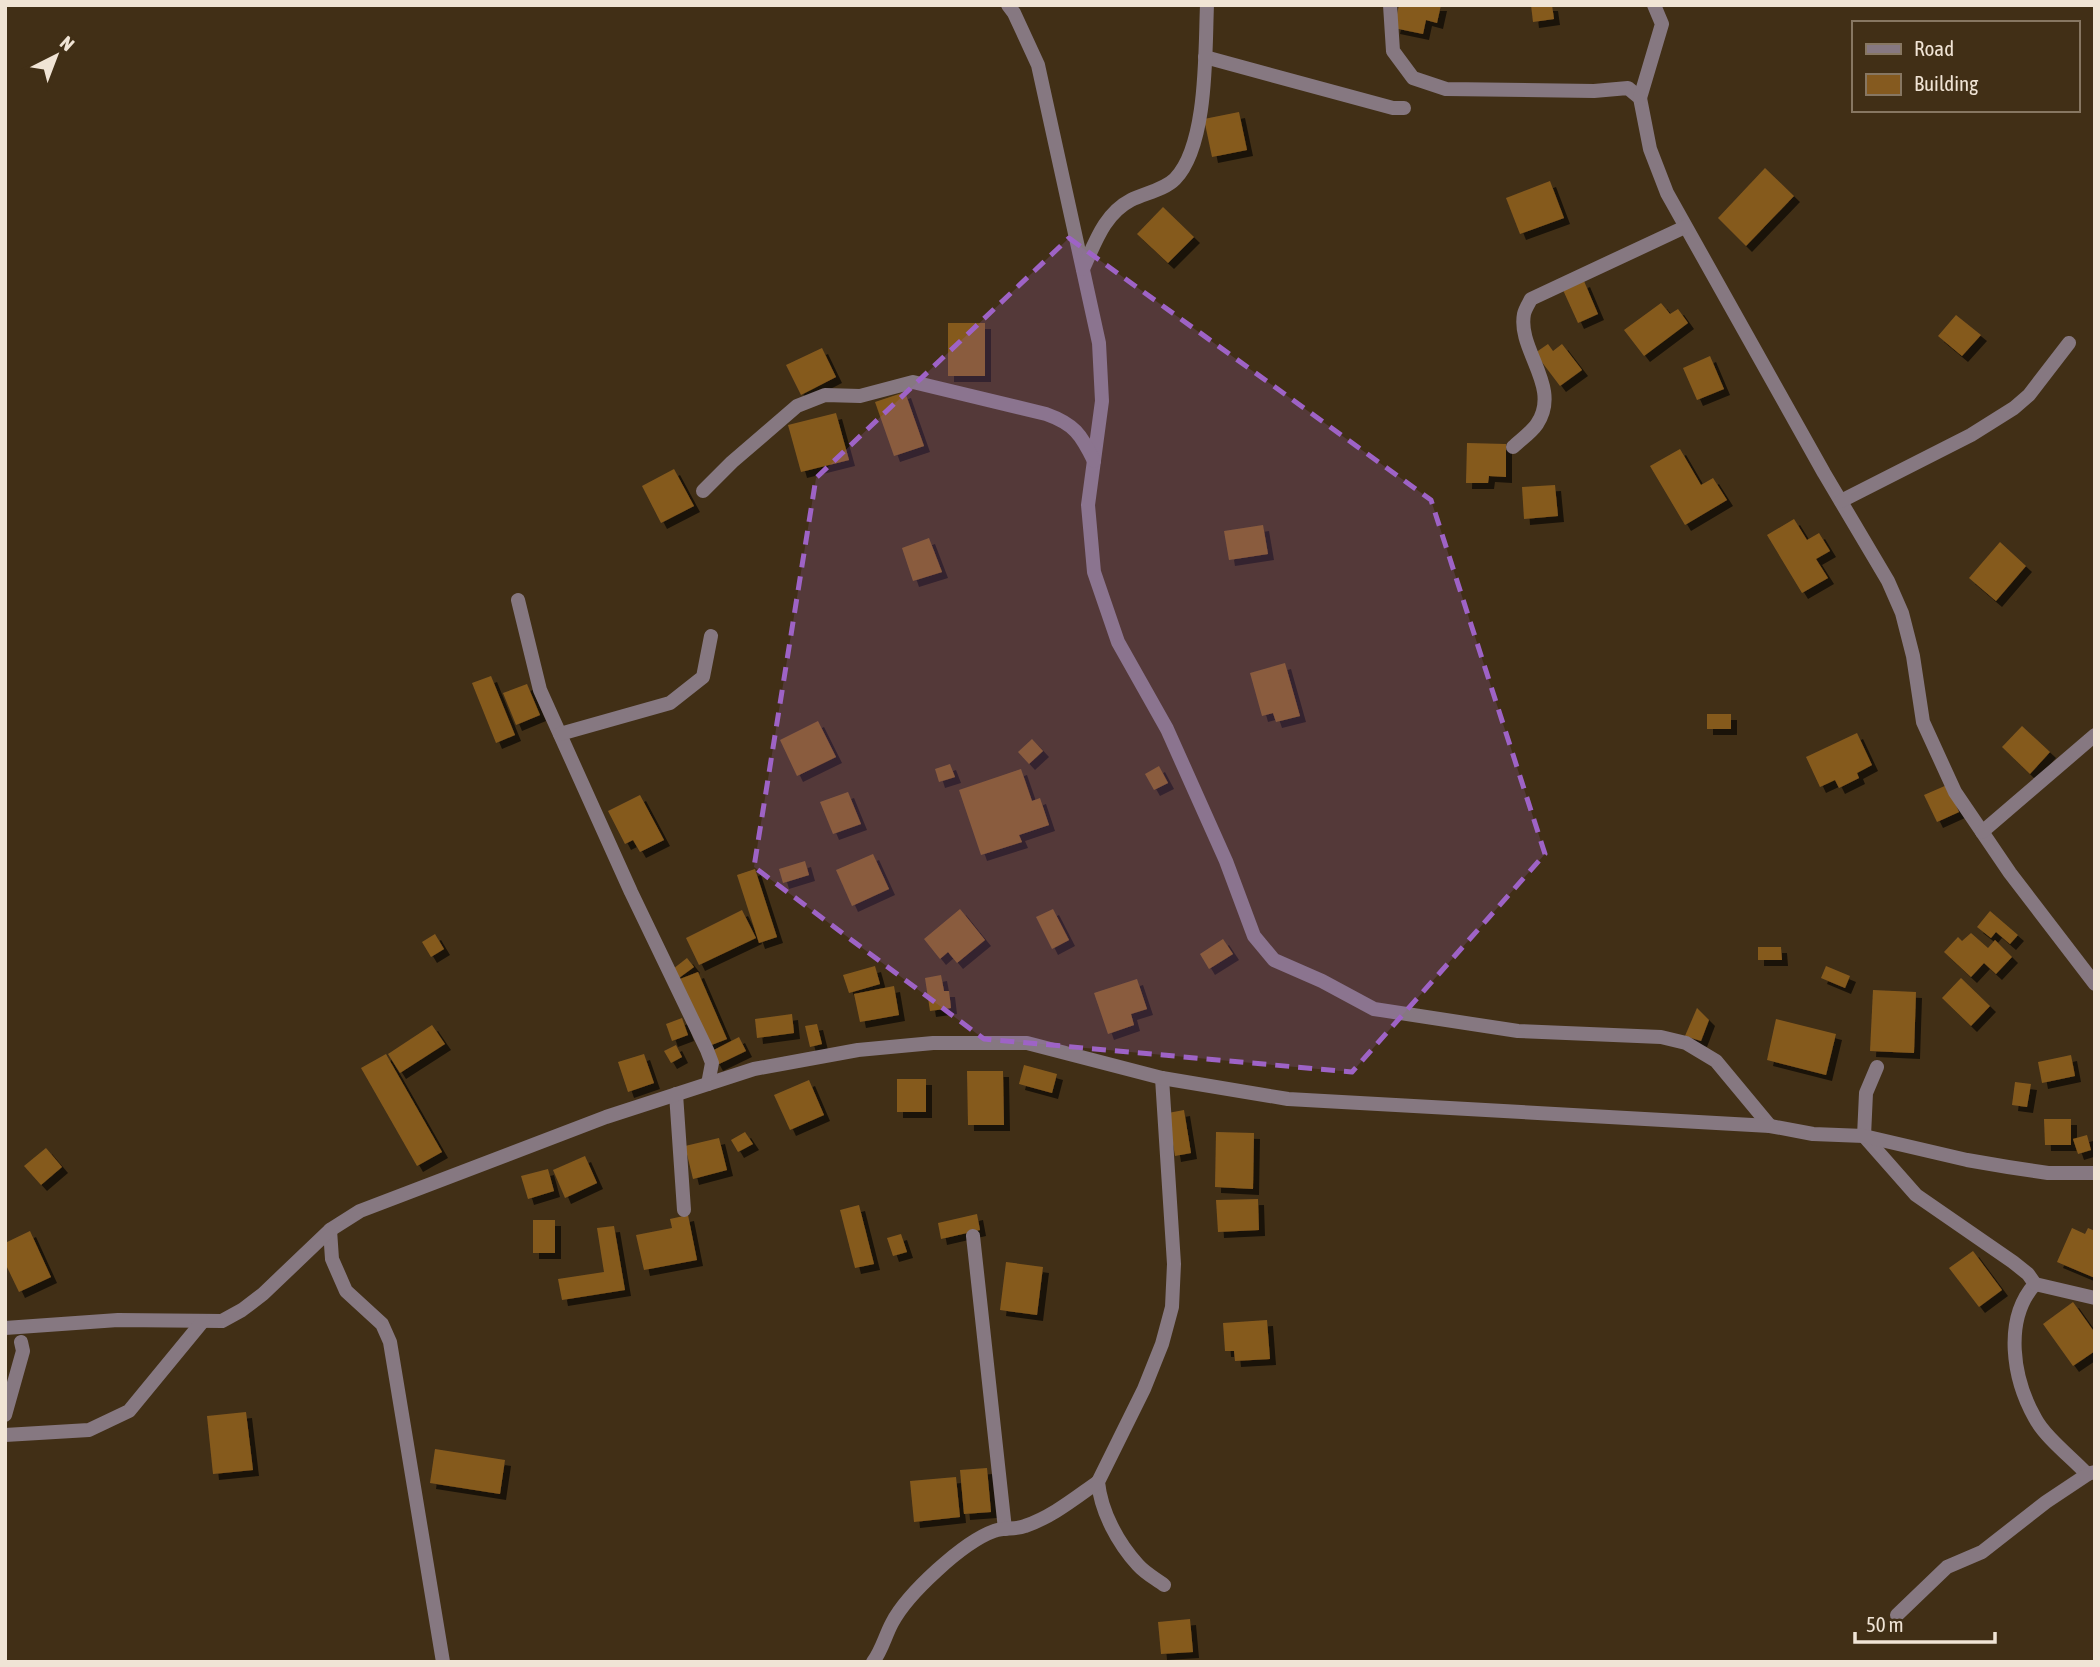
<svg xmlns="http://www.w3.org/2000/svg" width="2100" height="1667" viewBox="0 0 2100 1667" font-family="'Asap Condensed',sans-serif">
<defs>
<filter id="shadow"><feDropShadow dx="6" dy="6" stdDeviation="0" flood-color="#0009"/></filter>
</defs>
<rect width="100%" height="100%" fill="#412f16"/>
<!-- building -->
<g fill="#855a1f" filter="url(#shadow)">
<polygon points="1399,5 1441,5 1437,23 1426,20 1423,34 1394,28"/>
<polygon points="1531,5 1552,5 1554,19 1533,22"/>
<polygon points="1239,112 1247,150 1212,157 1204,119"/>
<polygon points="1765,168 1794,196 1746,246 1718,218"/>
<polygon points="1550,181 1564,218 1520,234 1506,198"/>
<polygon points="1163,207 1194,237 1168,263 1137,234"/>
<polygon points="1584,281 1598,314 1578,323 1563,290"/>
<polygon points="1661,303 1670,314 1678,309 1688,323 1644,356 1624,330"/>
<polygon points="1956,315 1981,335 1962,356 1938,336"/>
<rect x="948" y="323" width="37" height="53"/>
<polygon points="1548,344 1553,351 1562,344 1582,370 1560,386 1535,353"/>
<polygon points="822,348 836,377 801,395 786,365"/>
<polygon points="1710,356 1724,389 1697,400 1683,368"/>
<polygon points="905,392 924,446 894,456 875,402"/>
<polygon points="836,413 849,460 801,472 788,425"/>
<polygon points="1467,443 1506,444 1506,477 1489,476 1488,483 1466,483"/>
<polygon points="1680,449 1701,485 1713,478 1727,500 1685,525 1650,466"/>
<polygon points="674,469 694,506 661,523 642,486"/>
<polygon points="1555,485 1558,516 1524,519 1522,487"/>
<polygon points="1794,519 1807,540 1819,533 1830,551 1816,559 1828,578 1802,593 1767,535"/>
<polygon points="1263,525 1268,554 1229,560 1224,531"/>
<polygon points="929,538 942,572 913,581 902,548"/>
<polygon points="2000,542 2026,566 1996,601 1969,578"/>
<polygon points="1285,663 1300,716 1276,722 1273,713 1262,716 1250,673"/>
<polygon points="491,676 515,735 496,743 472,683"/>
<polygon points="527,684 540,715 516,725 503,693"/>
<rect x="1707" y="714" width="24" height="15"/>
<polygon points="818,721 836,757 797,776 780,740"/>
<polygon points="2022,726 2050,752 2030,774 2002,747"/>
<polygon points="1857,733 1872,765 1857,773 1859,778 1839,788 1835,780 1820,787 1806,757"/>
<polygon points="1032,739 1043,751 1029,764 1018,752"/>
<polygon points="950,764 955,777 939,782 935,769"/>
<polygon points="1159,766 1168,783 1154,790 1145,774"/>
<polygon points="1021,769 1032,801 1040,798 1049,825 1019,835 1022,842 981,855 959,790"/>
<polygon points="1947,785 1959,812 1937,822 1924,795"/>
<polygon points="848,792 861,824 833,834 820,802"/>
<polygon points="640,795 664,840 640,852 633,840 625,844 608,811"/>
<polygon points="873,854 889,889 852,906 836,870"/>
<polygon points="805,861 809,875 783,883 779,869"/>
<polygon points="755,869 777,937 759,943 737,875"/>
<polygon points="960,909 985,940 957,963 948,952 940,959 924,939"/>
<polygon points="1053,909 1069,940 1052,949 1036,917"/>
<polygon points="742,910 756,938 699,965 686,938"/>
<polygon points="1990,911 2018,935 2010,944 1996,932 1991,938 1977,927"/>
<polygon points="1971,933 1988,948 1995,940 2012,957 1996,974 1984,963 1971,977 1944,952 1958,937 1962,941"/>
<polygon points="435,934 444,949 431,957 422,942"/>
<polygon points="1223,939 1233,954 1209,969 1200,954"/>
<polygon points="1758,947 1781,947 1782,960 1758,960"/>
<polygon points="687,958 694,967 679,978 673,969"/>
<polygon points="875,966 880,984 849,993 843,975"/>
<polygon points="1826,966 1850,976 1845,988 1821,978"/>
<polygon points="698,972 727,1039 709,1046 680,979"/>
<polygon points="941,975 944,991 949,991 951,1008 930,1011 925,978"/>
<polygon points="1961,978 1990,1006 1971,1026 1942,998"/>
<polygon points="1137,979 1147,1009 1131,1014 1134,1025 1108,1034 1094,993"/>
<polygon points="894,986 899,1015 860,1022 854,994"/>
<polygon points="1873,990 1916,992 1914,1053 1870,1051"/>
<polygon points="1697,1008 1709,1020 1701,1041 1685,1036"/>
<polygon points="792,1014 794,1033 757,1038 755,1019"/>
<polygon points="682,1018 688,1035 672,1041 666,1024"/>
<polygon points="1776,1019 1836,1034 1826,1075 1767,1060"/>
<polygon points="817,1024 822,1044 810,1047 805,1026"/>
<polygon points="432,1025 445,1044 400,1073 388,1054"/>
<polygon points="739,1037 746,1051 717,1065 710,1052"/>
<polygon points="676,1045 682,1057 671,1063 664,1051"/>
<polygon points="386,1054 442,1152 417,1166 361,1068"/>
<polygon points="644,1054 654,1083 628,1092 618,1062"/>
<polygon points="2071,1055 2075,1076 2042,1083 2038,1062"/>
<polygon points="1024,1065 1057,1074 1052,1093 1019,1084"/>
<polygon points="967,1071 1003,1071 1004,1125 968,1125"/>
<rect x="897" y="1079" width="29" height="33"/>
<polygon points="809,1080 824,1115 790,1130 774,1095"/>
<polygon points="2015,1082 2031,1084 2027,1107 2012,1105"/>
<polygon points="1184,1110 1191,1153 1175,1156 1168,1113"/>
<polygon points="2044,1119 2071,1119 2071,1145 2045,1145"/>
<polygon points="745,1132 753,1144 738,1152 731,1140"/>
<polygon points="1216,1132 1254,1133 1253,1189 1215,1187"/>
<polygon points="2087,1135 2091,1150 2078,1154 2073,1139"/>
<polygon points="719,1138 727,1170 693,1179 685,1146"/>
<polygon points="46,1148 62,1167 41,1185 24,1166"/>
<polygon points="585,1156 597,1183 565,1198 553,1170"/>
<polygon points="548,1169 554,1191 528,1199 521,1176"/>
<polygon points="1258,1199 1259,1230 1218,1232 1216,1200"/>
<polygon points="859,1205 874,1264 855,1268 840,1210"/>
<polygon points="977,1214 980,1230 941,1239 938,1223"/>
<polygon points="688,1215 697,1260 644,1270 636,1235 672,1228 670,1219"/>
<rect x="533" y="1220" width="22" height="33"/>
<polygon points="614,1226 625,1290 562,1300 558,1279 604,1272 597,1228"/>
<polygon points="2072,1228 2085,1234 2088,1228 2095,1231 2095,1278 2057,1262"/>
<polygon points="30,1231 51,1277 19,1292 5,1263 5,1243"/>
<polygon points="901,1234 907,1252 893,1256 887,1238"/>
<polygon points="1973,1251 2002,1290 1979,1307 1949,1268"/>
<polygon points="1006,1262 1043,1267 1037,1315 1000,1310"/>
<polygon points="2073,1302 2095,1333 2095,1351 2073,1366 2043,1324"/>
<polygon points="1267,1320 1270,1359 1235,1361 1234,1351 1225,1351 1223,1323"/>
<polygon points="246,1412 253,1470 213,1474 207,1416"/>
<polygon points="435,1449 505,1460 500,1494 430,1483"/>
<polygon points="987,1468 991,1512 964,1514 960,1470"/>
<polygon points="956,1477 960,1517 914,1522 910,1481"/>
<polygon points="1190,1619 1193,1652 1161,1654 1158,1622"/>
</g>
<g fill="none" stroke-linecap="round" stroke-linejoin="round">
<!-- street -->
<g stroke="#867881" stroke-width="14">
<polyline points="1008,5 1014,13 1038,65 1099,343 1102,401 1088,505 1094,572 1118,642 1167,729 1226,861 1254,936 1274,960 1322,981 1374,1009 1518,1031 1661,1037 1686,1043 1716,1061 1770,1126"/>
<polyline points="1390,5 1393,51 1413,78 1446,89 1594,91 1628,88 1640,98 1650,149 1667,193 1824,473 1888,581 1902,613 1913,656 1923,722 1955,792 2010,873 2095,984"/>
<polyline points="1205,57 1393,108 1404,108"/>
<polyline points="1640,98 1662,24 1654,5"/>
<path d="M1083,269c12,-26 21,-55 48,-69 14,-7 33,-10 44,-21 33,-34 30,-129 32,-174"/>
<path d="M1513,447c7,-7 18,-14 24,-23 25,-37 -20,-74 -13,-110 1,-5 5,-11 7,-15l154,-72"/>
<path d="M703,491l29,-29 65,-56 28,-11 35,1 53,-14 133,32c28,10 35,20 48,47"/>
<polyline points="1841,501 1971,435 2014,408 2029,395 2069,343"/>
<polyline points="518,600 540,690 631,892 707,1050 712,1063 708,1084"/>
<polyline points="560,734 670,703 703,677 711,636"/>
<polyline points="1982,832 2095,735"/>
<path d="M1877,1067l-11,26 -2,43 52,59 97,67 15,12 7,10c-32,36 -22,95 0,134 10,19 37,40 52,56l8,-2"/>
<path d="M1162,1078l12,186 -2,43 -10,37 -18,45 -46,93c3,30 20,61 40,83 7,8 18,14 26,20"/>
<polyline points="676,1094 684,1210"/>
<polyline points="330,1230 332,1259 346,1291 382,1324 390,1342 443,1662"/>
<polyline points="973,1236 1005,1529"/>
<polyline points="2035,1284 2095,1298"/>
<polyline points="5,1328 118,1320 222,1321 242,1310 263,1294 330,1230 360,1211 606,1117 754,1069 858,1050 933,1043 1027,1043 1162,1078 1288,1099 1770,1126 1813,1134 1864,1136 1967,1160 2008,1167 2048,1173 2095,1173"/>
<polyline points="5,1415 23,1351 21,1342"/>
<polyline points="5,1435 89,1430 129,1411 203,1321"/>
<polyline points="1897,1615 1947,1567 1982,1552 2046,1502 2088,1474"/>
<path d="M873,1662c9,-12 12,-26 19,-39 15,-29 71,-81 102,-92 10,-4 21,-1 31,-5 27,-9 50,-28 73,-44"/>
</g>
</g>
<!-- marked area -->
<path fill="#9e63c6" fill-opacity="0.2" stroke="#9e63c6" stroke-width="5" stroke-dasharray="14 9" stroke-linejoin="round" d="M1069,238l362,262 114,354 -193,218 -368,-33 -230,-172 62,-389z"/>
<!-- border -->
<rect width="2100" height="1667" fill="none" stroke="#f0e4d5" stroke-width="14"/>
<!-- legend -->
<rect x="1852" y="21" width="228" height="91" fill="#412f16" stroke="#877762" stroke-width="2"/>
<rect x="1866" y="44" width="35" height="10" fill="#867881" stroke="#877762" stroke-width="2"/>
<text x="1914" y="56" font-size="21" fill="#f0e4d5">Road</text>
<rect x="1866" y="74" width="35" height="21" fill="#855a1f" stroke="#877762" stroke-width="2"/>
<text x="1914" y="91" font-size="21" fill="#f0e4d5">Building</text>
<!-- north arrow -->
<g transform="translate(56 56) rotate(42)" stroke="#412f16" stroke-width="5" paint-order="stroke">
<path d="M0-5L12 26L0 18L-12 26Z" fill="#f0e4d5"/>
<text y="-10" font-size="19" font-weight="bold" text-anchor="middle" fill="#f0e4d5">N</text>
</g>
<!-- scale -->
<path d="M1855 1632v10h140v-10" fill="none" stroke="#f0e4d5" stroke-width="3.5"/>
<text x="1866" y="1632" font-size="21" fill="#f0e4d5" stroke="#412f16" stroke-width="5" paint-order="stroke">50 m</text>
</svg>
